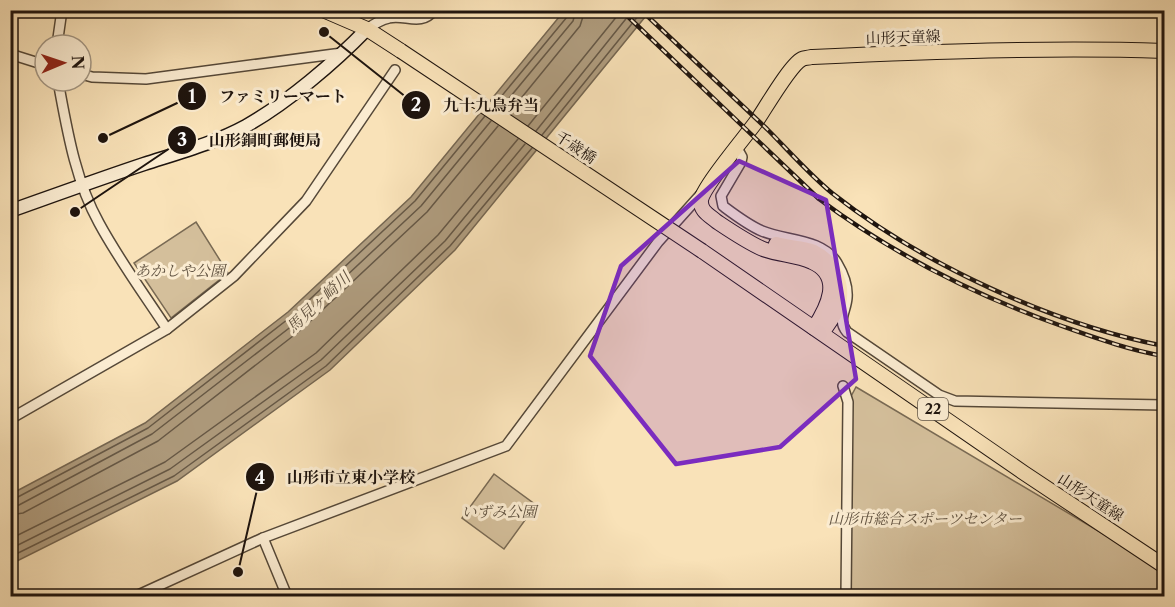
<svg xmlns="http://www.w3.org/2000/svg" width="1175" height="607" viewBox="0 0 1175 607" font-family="'Libre Caslon Text','Noto Serif JP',serif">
<rect width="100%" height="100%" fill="#f9e2b8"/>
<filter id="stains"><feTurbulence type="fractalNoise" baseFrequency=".00333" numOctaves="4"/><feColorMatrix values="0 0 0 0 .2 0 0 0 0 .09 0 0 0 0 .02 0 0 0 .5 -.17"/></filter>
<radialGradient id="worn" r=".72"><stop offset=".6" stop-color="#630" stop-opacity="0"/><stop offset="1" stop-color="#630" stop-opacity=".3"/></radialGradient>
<!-- green -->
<g fill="#d4bf9b" stroke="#796a54" stroke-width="1.5">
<polygon points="196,222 228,273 171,318 134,263"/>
<polygon points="856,387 1164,570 1164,596 846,596 848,402"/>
<polygon points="494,474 536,505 504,549 462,518"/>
</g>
<!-- water -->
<polygon fill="#af9c7e" stroke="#756651" stroke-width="1.5" points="564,11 650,11 455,250 330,370 177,481 11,564 11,494 145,423 288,312 411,197"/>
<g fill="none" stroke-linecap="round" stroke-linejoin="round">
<!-- shore -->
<g stroke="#665846" stroke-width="1.5">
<polyline points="495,104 567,17 568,10"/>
<polyline points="501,108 573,21 576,10"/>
<polyline points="509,113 580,26 585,10"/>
<polyline points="528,126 622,10"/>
<polyline points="536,131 633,10"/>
<polyline points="542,135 643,10"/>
<polyline points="10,499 16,498 148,428 292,316 415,201 485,116"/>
<polyline points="10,506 19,505 152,434 297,322 421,206 491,121"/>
<polyline points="10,515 23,513 158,441 302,329 427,212 498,126"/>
<polyline points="10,539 165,462 316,353 438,235 518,139"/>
<polyline points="10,549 170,469 321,360 445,241 525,144"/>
<polyline points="10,557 174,476 326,366 450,246 532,148"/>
</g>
<defs>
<g id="street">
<path d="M367,29c7,-5 13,-9 22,-11 16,-4 32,9 45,-8"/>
<polyline points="57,45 62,10"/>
<polyline points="10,54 45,65"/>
<polyline points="81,74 92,77 146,79 342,53"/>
<path d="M58,81c9,48 17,99 41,142 20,37 45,71 68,106"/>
<path d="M737,148l5,9 -1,5 -20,34 2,10c12,9 25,19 39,25 23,10 60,7 75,32 6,10 11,23 10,35 -1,14 -10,22 0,34l92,63 16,6 209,4"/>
<polyline points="843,386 848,402 846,596"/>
<polyline points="10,419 167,329 234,276 306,201 395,70"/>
<polyline points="263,538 287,596"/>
<polyline points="136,596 263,538 506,446 658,242 702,193"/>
</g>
<path id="secondary" d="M10,211c45,-16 89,-32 134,-47 34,-11 71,-21 102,-38 41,-23 89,-64 121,-97"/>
<g id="primary">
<polyline points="323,10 367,29 401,51"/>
<path d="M776,244c12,4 26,3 38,8 19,9 30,32 25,52 -3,11 -11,20 -17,29"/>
<polyline points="702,251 1024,473 1164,566"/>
<path d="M814,328c13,-20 30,-52 -2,-66 -15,-7 -33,-7 -49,-13 -16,-7 -32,-18 -47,-28 -7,-6 -16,-10 -15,-21 2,-13 44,-63 55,-78 9,-13 34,-57 46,-63 2,-1 6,-1 9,-2 118,-5 235,-10 353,-6"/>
</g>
</defs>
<!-- street casing -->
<use href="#street" stroke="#554838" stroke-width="12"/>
<!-- secondary casing -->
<use href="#secondary" stroke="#1e140e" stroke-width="15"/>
<!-- primary casing -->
<use href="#primary" stroke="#1e140e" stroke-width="16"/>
<!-- street -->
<use href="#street" stroke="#fbecd1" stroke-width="9"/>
<!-- secondary -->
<use href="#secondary" stroke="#fbecd1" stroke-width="12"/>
<!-- primary -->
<use href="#primary" stroke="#f9e2b8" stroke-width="14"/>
<defs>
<g id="rail">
<path d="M621,10l198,189c74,55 153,95 240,126 34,12 69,25 105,31"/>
<path d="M641,10c42,40 84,79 126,119 21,21 42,45 65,64 90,71 220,131 332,153"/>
</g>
</defs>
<!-- rail casing -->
<use href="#rail" stroke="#1e140e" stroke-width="4.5"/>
<!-- rail -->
<use href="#rail" stroke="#fbecd1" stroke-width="2" stroke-dasharray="7" stroke-linecap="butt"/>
<defs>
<polyline id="primary-bridge" points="401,51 702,251"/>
</defs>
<!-- primary-bridge casing -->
<use href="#primary-bridge" stroke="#1e140e" stroke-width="16" stroke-linecap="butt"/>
<!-- primary-bridge -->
<use href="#primary-bridge" stroke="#f9e2b8" stroke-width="14"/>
</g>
<!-- marked area -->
<path fill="#7b2cbf" fill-opacity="0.2" stroke="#7b2cbf" stroke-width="4.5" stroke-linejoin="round" d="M739,161l87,39 30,179 -76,68 -104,17 -86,-108 31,-90z"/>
<g text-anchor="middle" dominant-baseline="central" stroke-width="6" stroke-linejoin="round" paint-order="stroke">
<!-- shield labels -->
<rect fill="#fbecd1" stroke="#605548" stroke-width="1.5" x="918" y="398" width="30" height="22" rx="4.5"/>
<g font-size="14" font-weight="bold" fill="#1e140e">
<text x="933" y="409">22</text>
</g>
<!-- street labels -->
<g font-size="15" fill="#1e140e" stroke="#fbecd1">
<text transform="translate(903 37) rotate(-2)">山形天童線</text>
<text transform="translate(576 147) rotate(34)">千歳橋</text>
<text transform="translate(1091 497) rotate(33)">山形天童線</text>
</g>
<!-- park labels -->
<g font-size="15" font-style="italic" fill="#5e503f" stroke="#fbecd1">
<text x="180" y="270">あかしや公園</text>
<text x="499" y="511">いずみ公園</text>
<text x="925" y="518">山形市総合スポーツセンター</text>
</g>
<!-- water labels -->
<g font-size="16" font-style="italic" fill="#5f5140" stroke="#fbecd1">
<text transform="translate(318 302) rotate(-43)">馬見ヶ崎川</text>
</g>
</g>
<!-- callouts -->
<path fill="none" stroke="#1e140e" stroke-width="2" d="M103 138L192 96M324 32L416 105M75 212L182 140M238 572L260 477"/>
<g fill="#1e140e" stroke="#fbecd1" stroke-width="2">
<circle cx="103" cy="138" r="6"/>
<circle cx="324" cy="32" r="6"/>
<circle cx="75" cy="212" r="6"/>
<circle cx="238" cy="572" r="6"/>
<circle cx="192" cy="96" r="15"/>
<circle cx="416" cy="105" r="15"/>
<circle cx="182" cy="140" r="15"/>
<circle cx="260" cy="477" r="15"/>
</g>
<g font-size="18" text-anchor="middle" font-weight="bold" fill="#fff">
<text x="192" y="103">1</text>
<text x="416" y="111">2</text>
<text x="182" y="146">3</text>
<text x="260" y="484">4</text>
</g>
<g font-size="16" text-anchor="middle" font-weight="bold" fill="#1e140e" stroke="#fbecd1" stroke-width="6" stroke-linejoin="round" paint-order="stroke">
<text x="283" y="102">ファミリーマート</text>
<text x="491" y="111">九十九鳥弁当</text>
<text x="265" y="146">山形銅町郵便局</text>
<text x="351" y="483">山形市立東小学校</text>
</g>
<!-- margin -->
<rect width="1175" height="607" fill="none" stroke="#f9e2b8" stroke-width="36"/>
<rect x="12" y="12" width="1151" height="583" fill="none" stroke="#1e140e" stroke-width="3"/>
<rect x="18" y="18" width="1139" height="571" fill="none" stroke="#1e140e" stroke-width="1.5"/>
<!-- north arrow -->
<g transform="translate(63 63) rotate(88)"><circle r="28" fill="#fbecd1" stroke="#a39683" stroke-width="1.5"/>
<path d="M0-4.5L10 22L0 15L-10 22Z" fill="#8f2418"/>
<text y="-9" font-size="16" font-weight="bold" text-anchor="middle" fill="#1e140e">N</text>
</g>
<rect width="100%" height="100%" filter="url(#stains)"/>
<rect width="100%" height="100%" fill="url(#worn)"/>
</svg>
